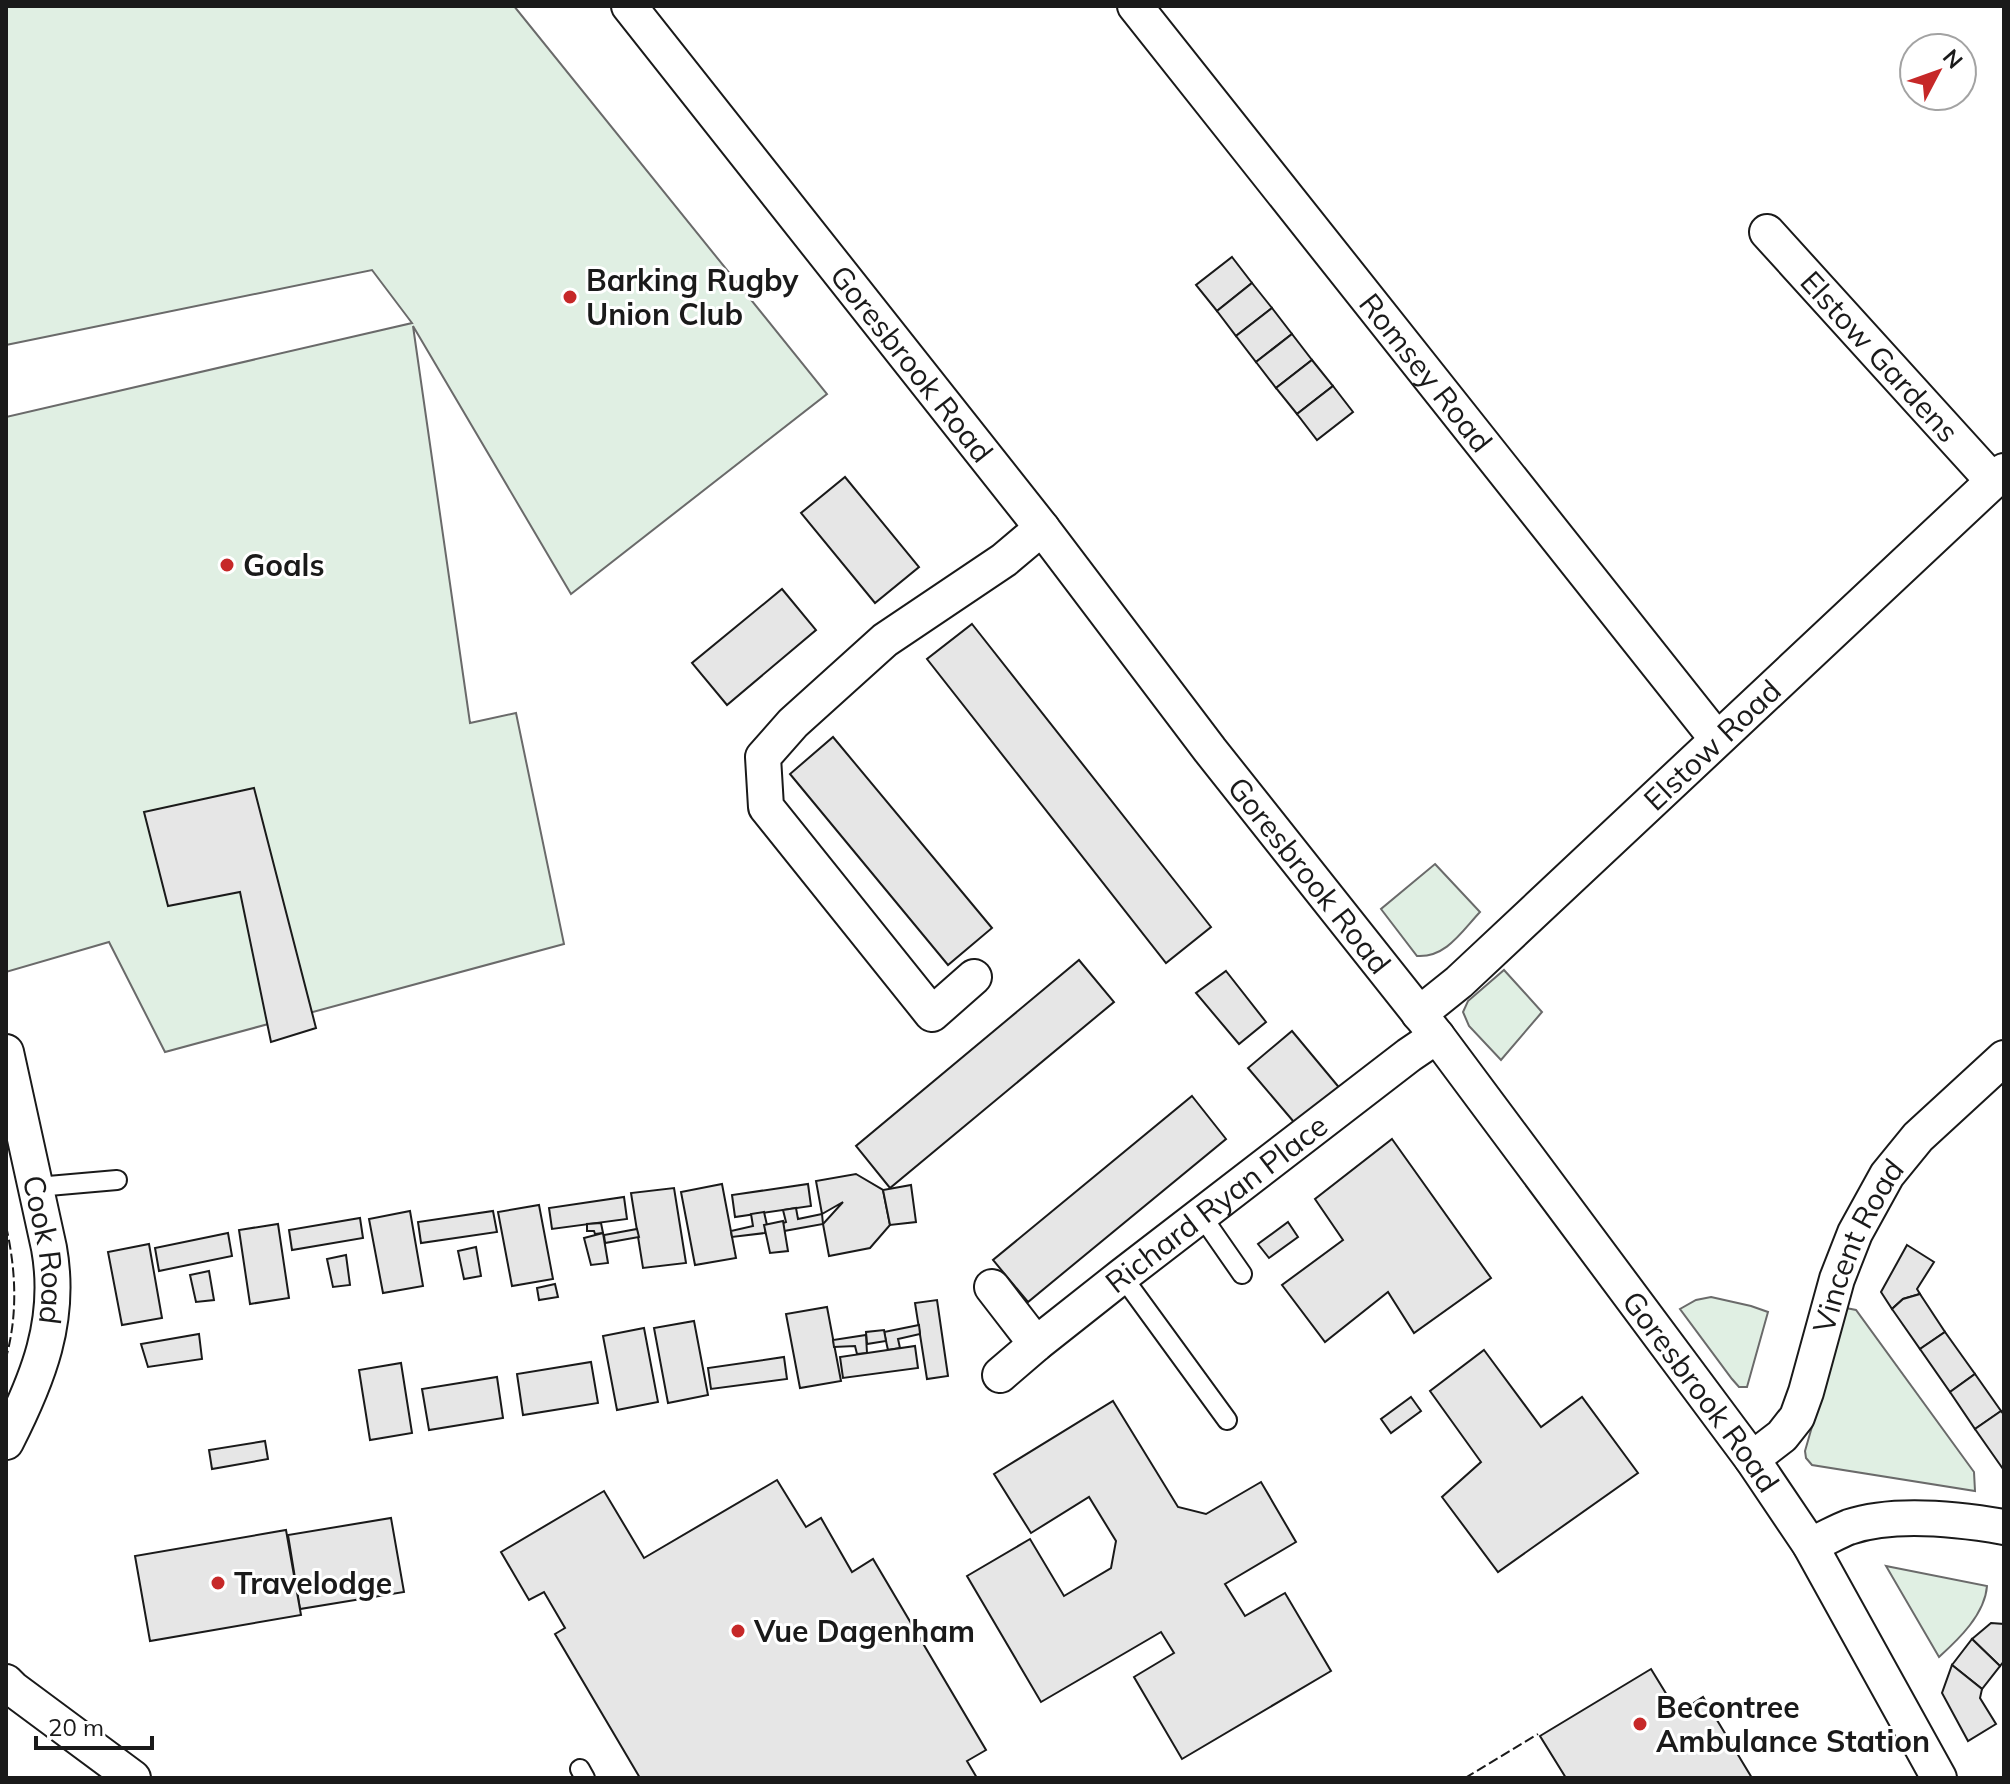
<svg xmlns="http://www.w3.org/2000/svg" width="2010" height="1784" viewBox="0 0 2010 1784" font-family="Mulish,sans-serif">
<rect width="100%" height="100%" fill="#fff"/>
<!-- green -->
<g fill="#e0efe3" stroke="#6a6a6a" stroke-width="2">
<polygon points="6,6 514,6 827,394 571,594 413,326 470,723 516,713 564,944 165,1052 109,942 6,972 6,417 412,323 372,270 6,345"/>
<path d="M1435,864l45,48c-18,19 -34,46 -63,44l-36,-47z"/>
<polygon points="1504,970 1542,1012 1501,1060 1469,1026 1463,1012 1468,1001"/>
<polygon points="1711,1297 1751,1306 1768,1312 1747,1387 1739,1387 1732,1379 1680,1309 1696,1300"/>
<polygon points="1846,1308 1856,1310 1974,1472 1975,1491 1812,1465 1806,1458 1805,1451"/>
<path d="M1886,1566l101,20c-2,28 -28,53 -48,71z"/>
</g>
<!-- building -->
<g fill="#e6e6e6" stroke="#1a1a1a" stroke-width="2">
<polygon points="1232,257 1252,283 1217,311 1196,285"/>
<polygon points="1252,283 1272,308 1236,336 1217,311"/>
<polygon points="1272,308 1292,334 1256,362 1236,336"/>
<polygon points="1292,334 1312,360 1276,388 1256,362"/>
<polygon points="1312,360 1333,386 1297,414 1276,388"/>
<polygon points="1333,386 1353,412 1317,440 1297,414"/>
<polygon points="845,477 919,567 875,603 801,513"/>
<polygon points="782,589 816,630 727,705 692,663"/>
<polygon points="972,624 1211,927 1166,963 927,659"/>
<polygon points="833,737 992,928 948,965 790,774"/>
<polygon points="254,788 316,1028 271,1042 240,892 168,906 144,812"/>
<polygon points="1079,960 1114,1002 890,1188 856,1146"/>
<polygon points="1226,971 1266,1022 1239,1044 1196,993"/>
<polygon points="1292,1031 1342,1091 1299,1128 1248,1068"/>
<polygon points="1192,1096 1226,1139 1028,1302 993,1260"/>
<polygon points="1392,1139 1491,1278 1414,1333 1388,1292 1325,1342 1282,1285 1343,1240 1315,1199"/>
<polygon points="856,1174 883,1190 890,1225 870,1248 829,1256 823,1224 843,1202 822,1214 816,1181"/>
<polygon points="722,1184 736,1258 695,1265 681,1192"/>
<polygon points="808,1184 811,1206 735,1217 732,1195"/>
<polygon points="911,1185 916,1222 890,1225 883,1190"/>
<polygon points="674,1188 686,1263 643,1268 631,1193"/>
<polygon points="624,1197 627,1219 552,1229 549,1208"/>
<polygon points="539,1205 553,1279 512,1286 498,1212"/>
<polygon points="796,1208 798,1219 822,1214 823,1224 784,1231 783,1223 786,1222 783,1210"/>
<polygon points="410,1211 423,1286 383,1293 369,1219"/>
<polygon points="493,1211 497,1232 421,1243 418,1222"/>
<polygon points="764,1212 767,1225 765,1233 732,1237 731,1231 753,1226 751,1214"/>
<polygon points="360,1218 363,1238 292,1250 289,1230"/>
<polygon points="783,1221 788,1251 770,1253 764,1225"/>
<polygon points="1288,1222 1298,1237 1269,1258 1258,1244"/>
<polygon points="601,1223 603,1233 595,1234 594,1231 587,1231 587,1224"/>
<polygon points="278,1224 289,1298 250,1304 239,1230"/>
<polygon points="637,1229 639,1237 605,1243 604,1235"/>
<polygon points="228,1233 232,1256 159,1271 155,1248"/>
<polygon points="603,1233 608,1263 591,1265 584,1238"/>
<polygon points="149,1244 162,1318 122,1325 108,1252"/>
<polygon points="1907,1245 1934,1262 1917,1289 1920,1294 1903,1299 1892,1309 1881,1292"/>
<polygon points="476,1247 481,1276 464,1279 458,1251"/>
<polygon points="346,1255 350,1285 333,1287 327,1259"/>
<polygon points="209,1271 214,1300 196,1302 190,1275"/>
<polygon points="555,1284 558,1297 539,1300 537,1288"/>
<polygon points="1920,1294 1945,1332 1920,1349 1892,1309 1903,1299"/>
<polygon points="937,1300 948,1376 927,1379 915,1303"/>
<polygon points="827,1307 841,1381 800,1388 786,1314"/>
<polygon points="694,1321 708,1395 668,1403 654,1328"/>
<polygon points="919,1325 920,1334 898,1339 900,1348 888,1350 884,1332"/>
<polygon points="644,1328 658,1402 617,1410 603,1336"/>
<polygon points="884,1330 886,1341 867,1344 866,1332"/>
<polygon points="1945,1332 1975,1374 1950,1392 1920,1349"/>
<polygon points="199,1334 202,1359 148,1367 141,1344"/>
<polygon points="866,1335 867,1353 857,1354 855,1346 834,1347 833,1340"/>
<polygon points="915,1346 918,1368 843,1378 840,1357"/>
<polygon points="1484,1350 1541,1427 1582,1397 1638,1473 1498,1572 1442,1497 1481,1462 1430,1391"/>
<polygon points="784,1357 787,1379 711,1389 708,1368"/>
<polygon points="591,1362 598,1403 523,1415 517,1374"/>
<polygon points="401,1363 412,1433 370,1440 359,1370"/>
<polygon points="1975,1374 2001,1411 1975,1429 1950,1392"/>
<polygon points="497,1377 503,1418 429,1430 422,1389"/>
<polygon points="1411,1397 1421,1411 1391,1433 1381,1419"/>
<polygon points="1113,1401 1178,1507 1206,1514 1261,1482 1296,1542 1225,1584 1245,1616 1285,1593 1331,1671 1182,1759 1134,1677 1174,1653 1161,1632 1041,1702 967,1576 1030,1539 1064,1596 1111,1568 1116,1541 1089,1497 1031,1533 994,1474"/>
<polygon points="2001,1411 2004,1415 2003,1469 1975,1429"/>
<polygon points="265,1441 268,1459 212,1469 209,1450"/>
<polygon points="777,1480 806,1527 821,1518 852,1572 873,1559 986,1750 967,1761 977,1778 640,1778 555,1634 565,1628 544,1592 529,1600 501,1552 604,1491 644,1558"/>
<polygon points="391,1518 404,1592 300,1609 288,1535"/>
<polygon points="286,1530 301,1615 150,1641 135,1556"/>
<polygon points="1991,1623 2004,1624 2004,1661 2000,1666 1972,1639"/>
<polygon points="1972,1639 2000,1666 1982,1689 1952,1665"/>
<polygon points="1952,1665 1982,1689 1980,1698 1996,1724 1968,1741 1942,1693"/>
<polygon points="1651,1669 1678,1713 1703,1697 1752,1778 1566,1778 1540,1736"/>
</g>
<g fill="none" stroke-linecap="round" stroke-linejoin="round">
<defs>
<g id="lane">
<polyline points="37,1187 117,1180"/>
<polyline points="1201,1215 1242,1274"/>
<polyline points="1122,1276 1227,1420"/>
<polyline points="580,1769 585,1778"/>
</g>
<g id="street">
<path id="s1" d="M629,6l413,522 168,222 227,286 315,423 58,86 129,233"/>
<path id="s2" d="M1135,6l582,733"/>
<path id="s3" d="M1767,232l226,249"/>
<polyline points="974,977 932,1014 766,807 763,757 793,723 885,640 1004,560 1042,528"/>
<path id="s4" d="M1419,1014l40,-32 545,-511"/>
<path id="s5" d="M6,1052l43,196c13,72 -11,131 -43,194"/>
<polyline points="992,1287 1036,1344"/>
<path id="s6" d="M1000,1375l36,-31 86,-68 287,-221 28,-19"/>
<path id="s7" d="M1752,1459l30,-23 15,-19 9,-25 31,-113 18,-46 32,-58 31,-38 86,-79"/>
<path d="M1810,1545c13,-5 26,-13 39,-18 45,-15 109,-8 155,0"/>
<polyline points="6,1682 13,1689 133,1778"/>
</g>
</defs>
<!-- lane casing -->
<use href="#lane" stroke="#1a1a1a" stroke-width="22"/>
<!-- street casing -->
<use href="#street" stroke="#1a1a1a" stroke-width="38"/>
<!-- lane -->
<use href="#lane" stroke="#fff" stroke-width="18"/>
<!-- street -->
<use href="#street" stroke="#fff" stroke-width="34"/>
<!-- fence -->
<g stroke="#1a1a1a" stroke-width="2" stroke-dasharray="10 4" stroke-linecap="butt">
<path d="M6,1226c10,44 12,88 0,132"/>
<polyline points="1465,1778 1538,1734"/>
</g>
</g>
<!-- markers -->
<g fill="#c62828" stroke="#fff" stroke-width="3">
<circle cx="570" cy="297" r="8"/>
<circle cx="227" cy="565" r="8"/>
<circle cx="218" cy="1583" r="8"/>
<circle cx="738" cy="1631" r="8"/>
<circle cx="1640" cy="1724" r="8"/>
</g>
<g text-anchor="middle" dominant-baseline="central" stroke-width="6" stroke-linejoin="round" paint-order="stroke">
<!-- poi labels -->
<g font-size="30" font-weight="bold" fill="#1a1a1a" stroke="#fff" text-anchor="start">
<text x="586" y="280">Barking Rugby<tspan x="586" dy="34">Union Club</tspan></text>
<text x="243" y="565">Goals</text>
<text x="234" y="1583">Travelodge</text>
<text x="754" y="1631">Vue Dagenham</text>
<text x="1656" y="1707">Becontree<tspan x="1656" dy="34">Ambulance Station</tspan></text>
</g>
<!-- street labels -->
<g font-size="30" fill="#1a1a1a" stroke="#fff">
<text stroke="none"><textPath href="#s3" startOffset="168">Elstow Gardens</textPath></text>
<text stroke="none"><textPath href="#s1" startOffset="456">Goresbrook Road</textPath></text>
<text stroke="none"><textPath href="#s2" startOffset="468">Romsey Road</textPath></text>
<text stroke="none"><textPath href="#s4" startOffset="398">Elstow Road</textPath></text>
<text stroke="none"><textPath href="#s1" startOffset="1104">Goresbrook Road</textPath></text>
<text stroke="none"><textPath href="#s6" startOffset="276">Richard Ryan Place</textPath></text>
<text stroke="none"><textPath href="#s7" startOffset="244">Vincent Road</textPath></text>
<text stroke="none"><textPath href="#s5" startOffset="202">Cook Road</textPath></text>
<text stroke="none"><textPath href="#s1" startOffset="1752">Goresbrook Road</textPath></text>
</g>
</g>
<!-- border -->
<rect width="2010" height="1784" fill="none" stroke="#1a1a1a" stroke-width="16"/>
<!-- north arrow -->
<g transform="translate(1938 72) rotate(49)"><circle r="38" fill="#ffffff" stroke="#a3a3a3" stroke-width="2"/>
<path d="M0-6L14 30L0 20L-14 30Z" fill="#c62828"/>
<text y="-12" font-size="22" font-weight="bold" text-anchor="middle" fill="#1a1a1a">N</text>
</g>
<!-- scale -->
<path d="M36 1736v12h116v-12" fill="none" stroke="#1a1a1a" stroke-width="4"/>
<text x="48" y="1736" font-size="24" fill="#1a1a1a" stroke="#ffffff" stroke-width="6" paint-order="stroke">20 m</text>
</svg>
